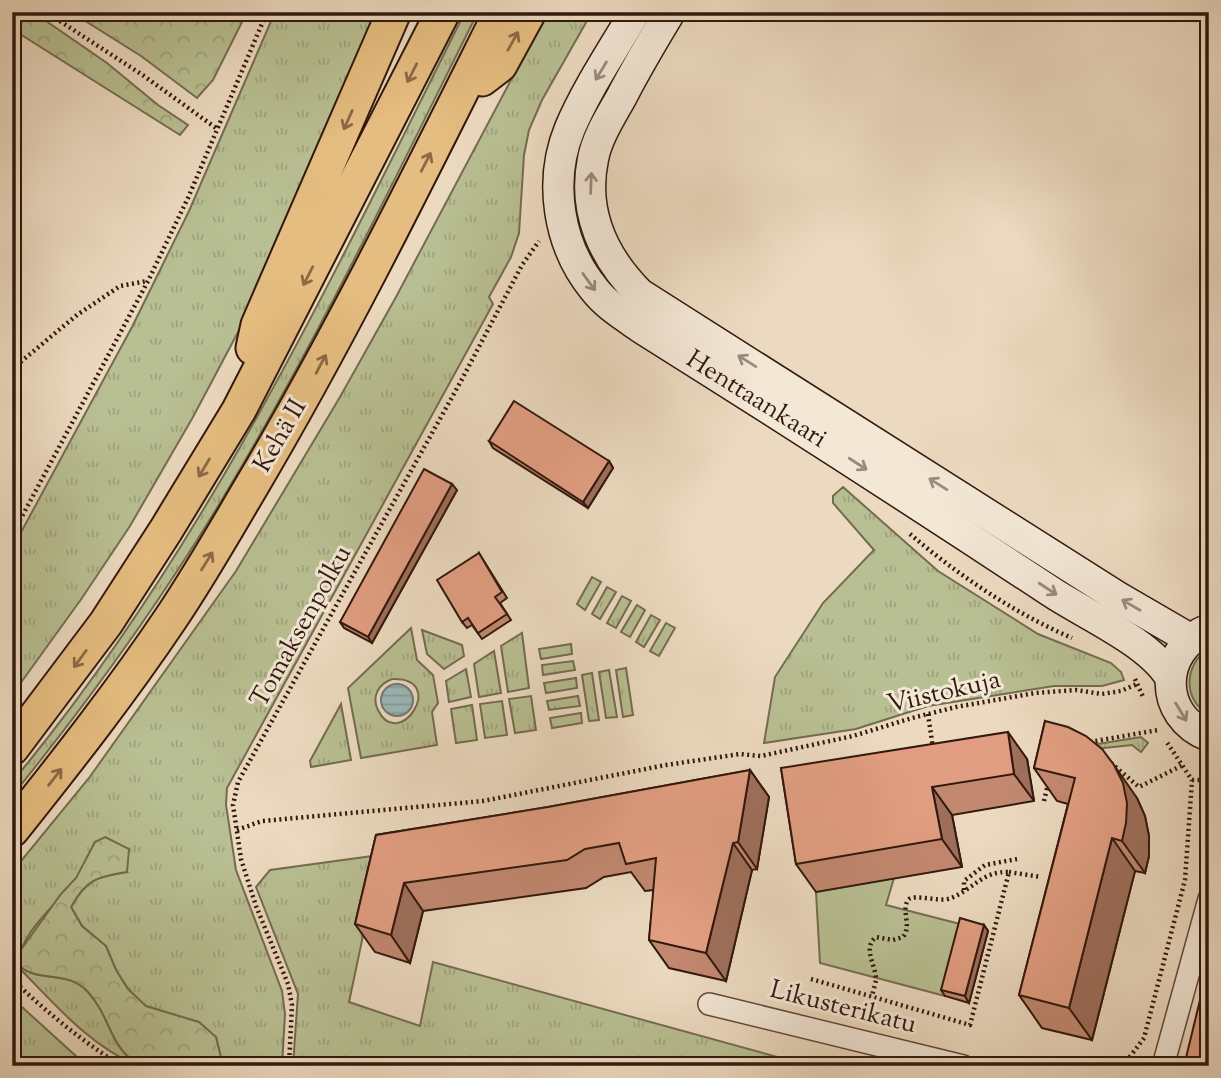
<svg xmlns="http://www.w3.org/2000/svg" width="1221" height="1078" viewBox="0 0 1221 1078" font-family="'Sorts Mill Goudy',serif">
<defs>
<pattern id="grass-tufts" width="24" height="20" patternUnits="userSpaceOnUse" patternTransform="scale(1.75)"><rect width="24" height="20" fill="#b8bf92"/><path d="M3 7l-1-3M5 7V3M7 7l1-3M15 17l-1-3M17 17v-4M19 17l1-3" fill="none" stroke="#9fa37d"/></pattern>
<pattern id="forest-crowns" width="20" height="18" patternUnits="userSpaceOnUse" patternTransform="scale(1.75)"><rect width="20" height="18" fill="#b8bf92"/><path d="M2 6a3 3 0 1 1 6 0M12 15a3 3 0 1 1 6 0" fill="none" stroke="#9fa37d"/></pattern>
<pattern id="water-rules" width="6" height="5" patternUnits="userSpaceOnUse" patternTransform="scale(1.75)"><rect width="6" height="5" fill="#9bb9ba"/><path d="M0 2.5h6" fill="none" stroke="#869e9f"/></pattern>
</defs>
<rect width="100%" height="100%" fill="#ecdac0"/>
<filter id="stains"><feTurbulence type="fractalNoise" baseFrequency=".00286" numOctaves="4"/><feColorMatrix values="0 0 0 0 .2 0 0 0 0 .09 0 0 0 0 .02 0 0 0 .5 -.17"/></filter>
<radialGradient id="worn" r=".72"><stop offset=".6" stop-color="#630" stop-opacity="0"/><stop offset="1" stop-color="#630" stop-opacity=".3"/></radialGradient>
<!-- grass -->
<g fill="url(#grass-tufts)" stroke="#746c50" stroke-width="2" fill-rule="evenodd">
<polygon points="275,12 380,12 245,319 193,417 130,526 82,598 12,695 12,549 132,327 189,211"/>
<path d="M465,12h13c-79,158 -155,317 -245,469 -65,111 -140,215 -221,315v-14c192,-230 320,-504 453,-770z"/>
<path d="M547,12h45l-50,88 -13,30 -5,25 -5,78 -8,24 -22,40 4,7 -266,484 -1,17 10,65 46,121 3,23 -3,52h-59l-7,-29 -46,-23 -25,-8 -17,-17 -12,-19 -10,-24 -24,-20 -11,-19c16,-28 24,-29 56,-35l-32,-30c-6,12 -11,25 -18,35 -19,28 -56,52 -59,88 22,19 49,4 70,27 24,26 21,58 54,74h-5c-53,-24 -84,-65 -125,-105v-89l77,-94 147,-207 104,-174 56,-100z"/>
<polygon points="843,487 938,571 1038,634 1111,663 1121,672 1124,680 1102,686 1054,686 928,706 856,729 764,743 775,677 823,603 874,550 833,503 833,496"/>
<polygon points="592,577 601,582 585,610 577,604"/>
<polygon points="607,587 616,592 600,619 592,614"/>
<polygon points="622,596 631,601 616,628 607,623"/>
<polygon points="637,605 645,610 630,637 621,632"/>
<polygon points="651,615 660,620 644,647 636,642"/>
<polygon points="666,623 675,628 659,656 650,651"/>
<path d="M411,628l6,32 16,15 5,28 -6,9 5,33 -76,13 -13,-70zM392,679c57,-2 7,74 -14,31 -7,-14 1,-26 14,-31z"/>
<polygon points="422,630 462,645 464,656 444,669 427,654"/>
<polygon points="522,633 529,688 508,692 501,646"/>
<polygon points="571,644 572,654 541,659 539,649"/>
<path d="M1209,648v67c-27,-17 -25,-49 0,-67z"/>
<polygon points="494,651 501,693 479,697 474,664"/>
<polygon points="573,661 575,670 543,675 542,665"/>
<polygon points="626,668 633,715 623,717 616,670"/>
<polygon points="466,669 471,697 449,702 446,681"/>
<polygon points="609,670 617,717 606,718 599,672"/>
<polygon points="592,673 599,720 589,721 582,675"/>
<polygon points="576,678 577,688 546,693 544,683"/>
<polygon points="531,696 536,730 515,733 509,699"/>
<polygon points="578,696 580,706 549,710 547,701"/>
<polygon points="502,701 507,735 485,738 480,704"/>
<polygon points="341,704 351,760 311,767 310,761"/>
<polygon points="472,705 477,740 456,743 451,709"/>
<polygon points="581,713 582,723 552,728 550,718"/>
<polygon points="1141,737 1148,743 1141,752 1132,745 1104,748 1088,754 1085,746"/>
<polygon points="380,855 349,1002 420,1026 433,962 810,1066 293,1066 298,994 256,887 270,870"/>
<polygon points="12,998 87,1066 12,1066"/>
</g>
<!-- forest -->
<g fill="url(#forest-crowns)" stroke="#746c50" stroke-width="2">
<polygon points="12,12 33,12 107,63 158,105 188,125 180,135 12,29"/>
<polygon points="71,12 247,12 213,80 197,98 141,56"/>
<path d="M105,837l24,12 -2,23c-30,5 -41,7 -56,35l11,19 24,20 10,24 12,19 18,17 53,16 17,15 7,29h-81c-33,-16 -30,-48 -54,-74 -21,-23 -48,-8 -70,-27l2,-14 41,-57 15,-16 19,-36z"/>
</g>
<!-- park -->
<polygon fill="#b8bf92" stroke="#746c50" stroke-width="2" points="894,878 886,905 964,925 945,996 820,963 816,892"/>
<!-- water -->
<circle fill="url(#water-rules)" stroke="#717975" stroke-width="2" cx="397" cy="700" r="16"/>
<g fill="none" stroke-linecap="round" stroke-linejoin="round">
<defs>
<g id="minor">
<polyline points="709,1004 963,1066"/>
<polyline points="1163,1066 1209,899"/>
</g>
<g id="secondary">
<path d="M635,12c-22,38 -48,76 -65,116 -22,53 -12,117 24,161 13,17 32,28 49,40 137,86 272,173 407,262 36,24 99,51 120,86"/>
<path d="M670,12c-17,28 -33,55 -48,84 -11,20 -25,41 -29,63 -11,53 11,99 47,135l476,302 74,43"/>
<path d="M1209,629c-50,20 -52,87 0,107"/>
</g>
<g id="trunk">
<polyline points="482,79 500,65 529,12"/>
<polyline points="253,348 258,325 394,12"/>
<polyline points="12,748 106,623 166,530 239,410 443,12"/>
<path d="M12,830c55,-69 110,-139 159,-212 29,-43 54,-87 80,-131 91,-154 170,-315 250,-475"/>
</g>
</defs>
<!-- minor casing -->
<use href="#minor" stroke="#60483a" stroke-width="24"/>
<!-- secondary casing -->
<use href="#secondary" stroke="#31180d" stroke-width="33"/>
<!-- trunk casing -->
<use href="#trunk" stroke="#31180d" stroke-width="37"/>
<!-- path -->
<g stroke="#31180d" stroke-width="4.5" stroke-dasharray="2 3.5" stroke-linecap="butt">
<polyline points="46,12 144,76 216,128"/>
<polyline points="12,369 77,315 120,286 147,281"/>
<path d="M910,534c48,41 104,79 162,104"/>
<polyline points="12,535 148,281 188,198 267,12"/>
<polyline points="1135,679 1144,699"/>
<polyline points="928,714 933,748"/>
<polyline points="1090,742 1158,730"/>
<polyline points="1111,763 1139,787 1183,765"/>
<polyline points="1192,780 1209,780"/>
<polyline points="1044,801 1048,784"/>
<polyline points="237,830 262,821 483,801 666,765 740,754 761,756 853,736 912,718 956,707 1035,693 1076,690 1102,694 1121,691 1137,684"/>
<polyline points="1009,872 1041,877"/>
<polyline points="964,890 964,881 985,865 1017,859"/>
<path d="M12,979c34,33 69,61 109,87"/>
<path d="M811,979l159,46 39,-153c-27,-1 -35,17 -58,26 -11,5 -38,-5 -43,2 -7,11 4,26 -5,37l-10,3 -17,-3c-14,11 0,28 0,43 -1,5 -3,11 -4,17"/>
<polyline points="289,1066 292,1005 288,984 256,906 241,859 233,805 238,782 461,381 522,265 539,241"/>
<polyline points="1123,1066 1144,1038 1185,880 1192,780 1166,741"/>
</g>
<!-- minor -->
<use href="#minor" stroke="#f3e7d6" stroke-width="21"/>
<!-- secondary -->
<use href="#secondary" stroke="#f3e7d6" stroke-width="30"/>
<!-- trunk -->
<use href="#trunk" stroke="#e6bd80" stroke-width="33"/>
</g>
<!-- wall -->
<g fill="#c28870" stroke="#31180d" stroke-width="2">
<polygon points="489,441 609,461 613,468 588,508 493,448"/>
<polygon points="457,490 372,643 344,628 340,622"/>
<polygon points="479,553 507,598 500,603 511,620 482,639 472,625 467,628 462,622"/>
<polygon points="1045,721 1137,798 1145,816 1149,836 1149,856 1145,873 1135,871 1092,1040 1042,1028 1019,995 1068,804 1057,801 1034,768"/>
<polygon points="1027,759 1034,801 952,815 962,867 816,892 796,864 781,768"/>
<polygon points="750,770 769,797 757,869 752,870 726,981 669,968 649,940 654,890 645,891 631,872 604,877 586,888 423,911 410,963 375,952 355,924 376,835 548,807"/>
<polygon points="984,925 988,931 969,1003 945,996 941,990"/>
</g>
<!-- shaded-wall -->
<g fill="#9e6f5b" stroke="#31180d" stroke-width="2">
<polygon points="609,461 613,468 588,508 583,502"/>
<polygon points="452,484 457,490 372,643 368,637"/>
<polygon points="1008,732 1027,759 1034,801 1014,774"/>
<polygon points="1114,765 1137,798 1145,816 1149,836 1149,856 1145,873 1122,841"/>
<polygon points="750,770 769,797 757,869 738,842"/>
<polygon points="932,787 952,815 962,867 942,839"/>
<polygon points="1112,838 1135,871 1092,1040 1069,1008"/>
<polygon points="733,843 752,870 726,981 706,953"/>
<polygon points="404,883 423,911 410,963 391,935"/>
<polygon points="984,925 988,931 969,1003 965,996"/>
</g>
<!-- building -->
<g fill="#e29e82" stroke="#31180d" stroke-width="2">
<polygon points="514,401 609,461 583,502 489,441"/>
<polygon points="424,469 452,484 368,637 340,622"/>
<polygon points="479,553 502,592 495,597 507,614 478,633 468,618 462,622 437,580"/>
<polygon points="1045,721 1068,727 1086,736 1102,749 1114,765 1123,783 1127,803 1126,823 1122,841 1112,838 1069,1008 1019,995 1075,778 1034,768"/>
<polygon points="1008,732 1014,774 932,787 942,839 796,864 781,768"/>
<polygon points="750,770 738,842 733,843 706,953 649,940 656,858 626,864 619,843 585,849 567,860 404,883 391,935 355,924 376,835 548,807"/>
<polygon points="960,918 984,925 965,996 941,990"/>
<polygon points="1209,963 1209,1066 1184,1066"/>
</g>
<!-- one-way arrows -->
<defs><path id="oneway-shaft" d="M-6 0H5M1.5-3L5.5 0L1.5 3" fill="none" stroke-width="1.6" stroke-linecap="round" stroke-linejoin="round" transform="scale(1.75)"/></defs>
<g stroke="#8c6a46">
<use href="#oneway-shaft" transform="translate(513 41) rotate(-61)"/>
<use href="#oneway-shaft" transform="translate(412 73) rotate(117)"/>
<use href="#oneway-shaft" transform="translate(348 120) rotate(114)"/>
<use href="#oneway-shaft" transform="translate(426 162) rotate(-63)"/>
<use href="#oneway-shaft" transform="translate(308 276) rotate(117)"/>
<use href="#oneway-shaft" transform="translate(321 364) rotate(-62)"/>
<use href="#oneway-shaft" transform="translate(204 468) rotate(121)"/>
<use href="#oneway-shaft" transform="translate(207 561) rotate(-58)"/>
<use href="#oneway-shaft" transform="translate(80 659) rotate(126)"/>
<use href="#oneway-shaft" transform="translate(55 777) rotate(-52)"/>
</g>
<g stroke="#9c8a7c">
<use href="#oneway-shaft" transform="translate(601 71) rotate(121)"/>
<use href="#oneway-shaft" transform="translate(591 183) rotate(-88)"/>
<use href="#oneway-shaft" transform="translate(589 282) rotate(54)"/>
<use href="#oneway-shaft" transform="translate(747 361) rotate(-148)"/>
<use href="#oneway-shaft" transform="translate(858 464) rotate(33)"/>
<use href="#oneway-shaft" transform="translate(938 484) rotate(-148)"/>
<use href="#oneway-shaft" transform="translate(1048 589) rotate(33)"/>
<use href="#oneway-shaft" transform="translate(1131 605) rotate(-150)"/>
<use href="#oneway-shaft" transform="translate(1181 712) rotate(59)"/>
</g>
<g text-anchor="middle" dominant-baseline="central" stroke-width="6" stroke-linejoin="round" paint-order="stroke">
<!-- street labels -->
<g font-size="26" fill="#31180d" stroke="#f3e7d6">
<text transform="translate(756 400) rotate(32)">Henttaankaari</text>
<text transform="translate(281 436) rotate(-60)">Kehä II</text>
<text transform="translate(302 627) rotate(-61)">Tomaksenpolku</text>
<text transform="translate(944 693) rotate(-13)">Viistokuja</text>
<text transform="translate(843 1008) rotate(14)">Likusterikatu</text>
</g>
</g>
<!-- margin -->
<rect width="1221" height="1078" fill="none" stroke="#ecdac0" stroke-width="42"/>
<rect x="14" y="14" width="1193" height="1050" fill="none" stroke="#31180d" stroke-width="3.5"/>
<rect x="21" y="21" width="1179" height="1036" fill="none" stroke="#31180d" stroke-width="2"/>
<rect width="100%" height="100%" filter="url(#stains)"/>
<rect width="100%" height="100%" fill="url(#worn)"/>
</svg>
